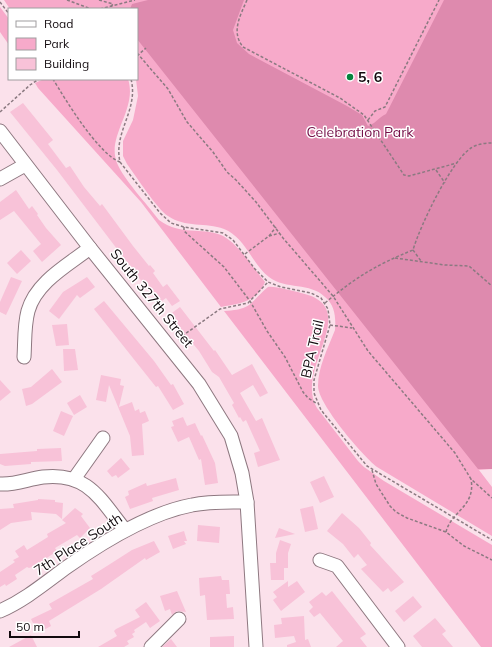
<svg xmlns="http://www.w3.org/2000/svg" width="492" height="647" viewBox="0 0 492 647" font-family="Mulish,sans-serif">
<rect width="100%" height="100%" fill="#fbe1eb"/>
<!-- green -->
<g fill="#f7aaca">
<path d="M4,0h488v469l-13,1 13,17v49l-115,-69c-15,-12 -59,-63 -59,-81 0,-19 10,-38 17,-56 1,-12 0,-25 -10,-33 -15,-15 -39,-7 -56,-20 -17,-13 -24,-40 -45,-48 -18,-7 -39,-1 -56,-13 -11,-7 -32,-40 -41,-52l-4,-8v-15l10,-21 5,-24 -2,-17 1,-70h-127z"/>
<polygon points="0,7 9,19 9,45 0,32"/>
<path d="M44,79h84c10,30 -22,57 -11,84 7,17 30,41 42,57 22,16 42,7 62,15 16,7 33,34 44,47 -8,20 -26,22 -44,25l-80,-105 -103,-114 -3,-5z"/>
<path d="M268,287c7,-1 25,4 33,6 64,14 -8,76 16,115l41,53 6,6 20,14 108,64v102h-11l-257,-336c29,-2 24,-7 44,-24z"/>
</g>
<!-- forest -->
<path fill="#de8aae" d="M148,0h96l-11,30 4,13 12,11 98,52 15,9 6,11c7,-2 10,-8 18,-12l58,-114h48v469h-14l-341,-430v-30h-7l2,-5z"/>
<!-- building -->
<g fill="#f8c2d8">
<polygon points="23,103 53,140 48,144 66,168 70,166 84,187 100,206 102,204 133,246 149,266 150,265 155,271 153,273 163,287 167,284 180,301 172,306 166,298 159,303 146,287 57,170 10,112"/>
<polygon points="16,190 29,209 32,206 38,214 37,215 46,228 61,245 42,262 33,251 41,244 14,211 0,220 0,202"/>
<polygon points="21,250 31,261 17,274 7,263"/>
<polygon points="11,277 22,281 6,315 0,312 0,302"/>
<polygon points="87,277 95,287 80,298 77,295 59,319 49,311 63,292"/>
<polygon points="104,301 154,361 171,385 173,384 184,404 173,410 158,386 156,387 94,309"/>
<polygon points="180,307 214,351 215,350 232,375 252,364 268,393 260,397 253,385 240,393 256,421 262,418 280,460 258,467 254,453 260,451 246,420 243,422 240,417 239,418 232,405 234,403 219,377 212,372 199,351 169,315"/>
<polygon points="67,324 69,345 56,346 52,325"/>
<polygon points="63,349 75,349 78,370 64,371"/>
<polygon points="52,369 62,382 32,404 26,406 22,389 31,387"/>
<polygon points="101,375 121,379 120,385 124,386 119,407 132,402 135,411 139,409 140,413 145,411 149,421 142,424 144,455 132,456 130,436 109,385 106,402 96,400"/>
<polygon points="0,380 11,392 0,401"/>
<polygon points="80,395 87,407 74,415 67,403"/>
<polygon points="61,411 73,416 64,436 53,431"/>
<polygon points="183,417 187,426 195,423 201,436 202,435 215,463 218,483 205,485 201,459 199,460 189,437 178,442 171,427 174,426 172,421"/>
<polygon points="61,448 62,461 31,462 31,464 5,466 0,464 0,454 37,451 37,449"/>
<polygon points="121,458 130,469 118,478 116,475 112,477 107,471"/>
<polygon points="324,476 334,497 320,503 310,482"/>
<polygon points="176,478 179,490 152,498 153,501 130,509 125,497 129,495 128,491 146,483 147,486"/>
<polygon points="38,499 55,500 55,502 63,503 62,519 56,514 31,512 32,520 11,523 0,530 0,509 14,508 13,504 38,500"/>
<polygon points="313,506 318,529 305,532 300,509"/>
<polygon points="75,508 83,514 81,516 90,528 80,538 77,535 55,548 57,551 35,566 29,568 27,567 15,575 17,579 6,586 5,584 0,587 0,572 15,562 13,560 19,557 15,551 24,545 27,550 48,537 47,534 66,523 62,520"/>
<polygon points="342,513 359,528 371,543 370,545 404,582 391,592 388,588 383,592 361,569 367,565 358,554 354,558 343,544 327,531"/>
<polygon points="198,525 220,527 219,543 197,541"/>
<polygon points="279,528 295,534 275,538"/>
<polygon points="184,531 187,541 184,541 186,544 173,549 168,536"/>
<polygon points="280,540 291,544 288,553 288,568 284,568 284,580 271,580 270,563 276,563 276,553"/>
<polygon points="154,541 160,552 146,560 145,558 101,589 49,621 51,626 38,633 31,619 52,609 49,604 93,579 91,576 107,566 132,550"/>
<polygon points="221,576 222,580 229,580 230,594 226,594 227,608 233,607 234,619 207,620 205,595 200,596 199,578"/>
<polygon points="288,581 288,587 297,581 305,592 281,611 273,600 277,597 273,592"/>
<polygon points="177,591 186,612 177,611 172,615 170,609 165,611 160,596"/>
<polygon points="332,591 366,634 360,638 367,647 336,647 343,641 320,613 314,617 309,611 313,607 309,602 322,592 326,596"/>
<polygon points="413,596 422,607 404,622 395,611"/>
<polygon points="146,602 160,621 150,628 146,622 134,630 135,632 132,634 134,637 127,641 129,644 124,647 98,647 117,636 114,631 116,629 140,617 135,610"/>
<polygon points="304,616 305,640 308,639 311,647 287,647 287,645 296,642 294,636 275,638 274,625 282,624 281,618"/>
<polygon points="435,618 446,631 442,634 453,647 422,647 413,636"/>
<polygon points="31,635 37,647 9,647"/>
<polygon points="234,636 234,647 210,647 210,637"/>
<polygon points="171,639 177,647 162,647"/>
</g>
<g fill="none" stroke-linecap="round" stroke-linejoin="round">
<defs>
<g id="minor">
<polyline points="0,131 90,248 199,384 231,436 242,473 247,502 256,647"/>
<polyline points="0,179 25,165"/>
<path d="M24,357c1,-15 0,-31 4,-46 8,-29 40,-46 62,-63"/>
<polyline points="74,479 103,438"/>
<path d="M0,484c15,1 28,-5 43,-7 45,-5 57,22 82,53"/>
<polyline points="320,560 337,566 398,647"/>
<path d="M0,611c25,-11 45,-28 67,-44 34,-24 83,-54 125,-62 18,-4 37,-3 55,-3"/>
<polyline points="151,647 179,619"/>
</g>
</defs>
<!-- minor casing -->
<use href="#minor" stroke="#8e7880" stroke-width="15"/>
<!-- path -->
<g stroke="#8b7a81" stroke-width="1.5" stroke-dasharray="3 2" stroke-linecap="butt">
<polyline points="67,0 91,9"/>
<polyline points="99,0 113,4 109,9"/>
<path d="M247,0c-7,16 -16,32 -4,47l97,51 24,17 40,60 5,1 48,-13"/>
<polyline points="0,2 9,14"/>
<polyline points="100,9 135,0"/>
<polyline points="137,53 168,89 187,122 213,152 227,172 236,180 256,202 283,238 333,296 368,351 455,453 471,479 492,498"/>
<polyline points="137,56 146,48"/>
<path d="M53,79c12,20 45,75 67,83"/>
<path d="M131,79c8,31 -18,53 -11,83l40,51 11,10 13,4 39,6 10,7 22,29 13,13 13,5 30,6 10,5 7,11 2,16 -16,55v13l7,17 46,56 125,74"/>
<polyline points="0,112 30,85 39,79"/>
<polyline points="368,120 375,111 385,107 439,0"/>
<polyline points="436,170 445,183"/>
<polyline points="184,227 184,231 224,267 250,301 267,331 285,357 303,392 308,398 316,403"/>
<polyline points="269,236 280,233"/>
<polyline points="413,250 421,261"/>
<polyline points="245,254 269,236 276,227"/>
<polyline points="395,258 445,265 469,266 492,286"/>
<path d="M325,303c31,-26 51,-38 88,-53 7,-24 38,-89 58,-102 6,-4 14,-5 21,-5"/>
<polyline points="330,325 352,328"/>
<polyline points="178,339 220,309 248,303 268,282"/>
<polyline points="372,470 376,484 390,506 396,512 407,518 446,532 464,546 492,560"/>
<path d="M446,532c5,-21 30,-25 25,-53"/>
</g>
<!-- minor -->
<use href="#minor" stroke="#fff" stroke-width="13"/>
</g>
<!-- markers -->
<circle fill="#05843e" stroke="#fff" stroke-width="1.5" cx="350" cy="77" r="4"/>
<g text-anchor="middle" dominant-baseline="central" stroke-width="3" stroke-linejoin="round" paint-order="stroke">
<!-- poi labels -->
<g font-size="14" font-weight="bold" fill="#120a0e" stroke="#fff" text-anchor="start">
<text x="358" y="77">5, 6</text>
</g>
<!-- park labels -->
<g font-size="14" fill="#740f48" stroke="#fff">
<text x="360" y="132">Celebration Park</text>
</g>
<!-- street labels -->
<g font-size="14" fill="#120a0e" stroke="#fff">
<text transform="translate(152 298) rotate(51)">South 327th Street</text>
<text transform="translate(312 349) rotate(-77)">BPA Trail</text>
<text transform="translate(78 544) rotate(-33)">7th Place South</text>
</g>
</g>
<!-- legend -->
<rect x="8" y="8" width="130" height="72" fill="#ffffff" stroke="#a09d9f"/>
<rect x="16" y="21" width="20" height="6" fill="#ffffff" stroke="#a09d9f"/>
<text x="44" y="28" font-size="12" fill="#120a0e">Road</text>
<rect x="16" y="38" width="20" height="12" fill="#f7aaca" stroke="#a09d9f"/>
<text x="44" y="48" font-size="12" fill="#120a0e">Park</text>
<rect x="16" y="58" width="20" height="12" fill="#f8c2d8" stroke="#a09d9f"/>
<text x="44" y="68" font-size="12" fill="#120a0e">Building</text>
<!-- scale -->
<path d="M10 631v6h69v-6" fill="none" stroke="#120a0e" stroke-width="2"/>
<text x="16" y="631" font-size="12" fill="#120a0e" stroke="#ffffff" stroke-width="3" paint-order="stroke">50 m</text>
</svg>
